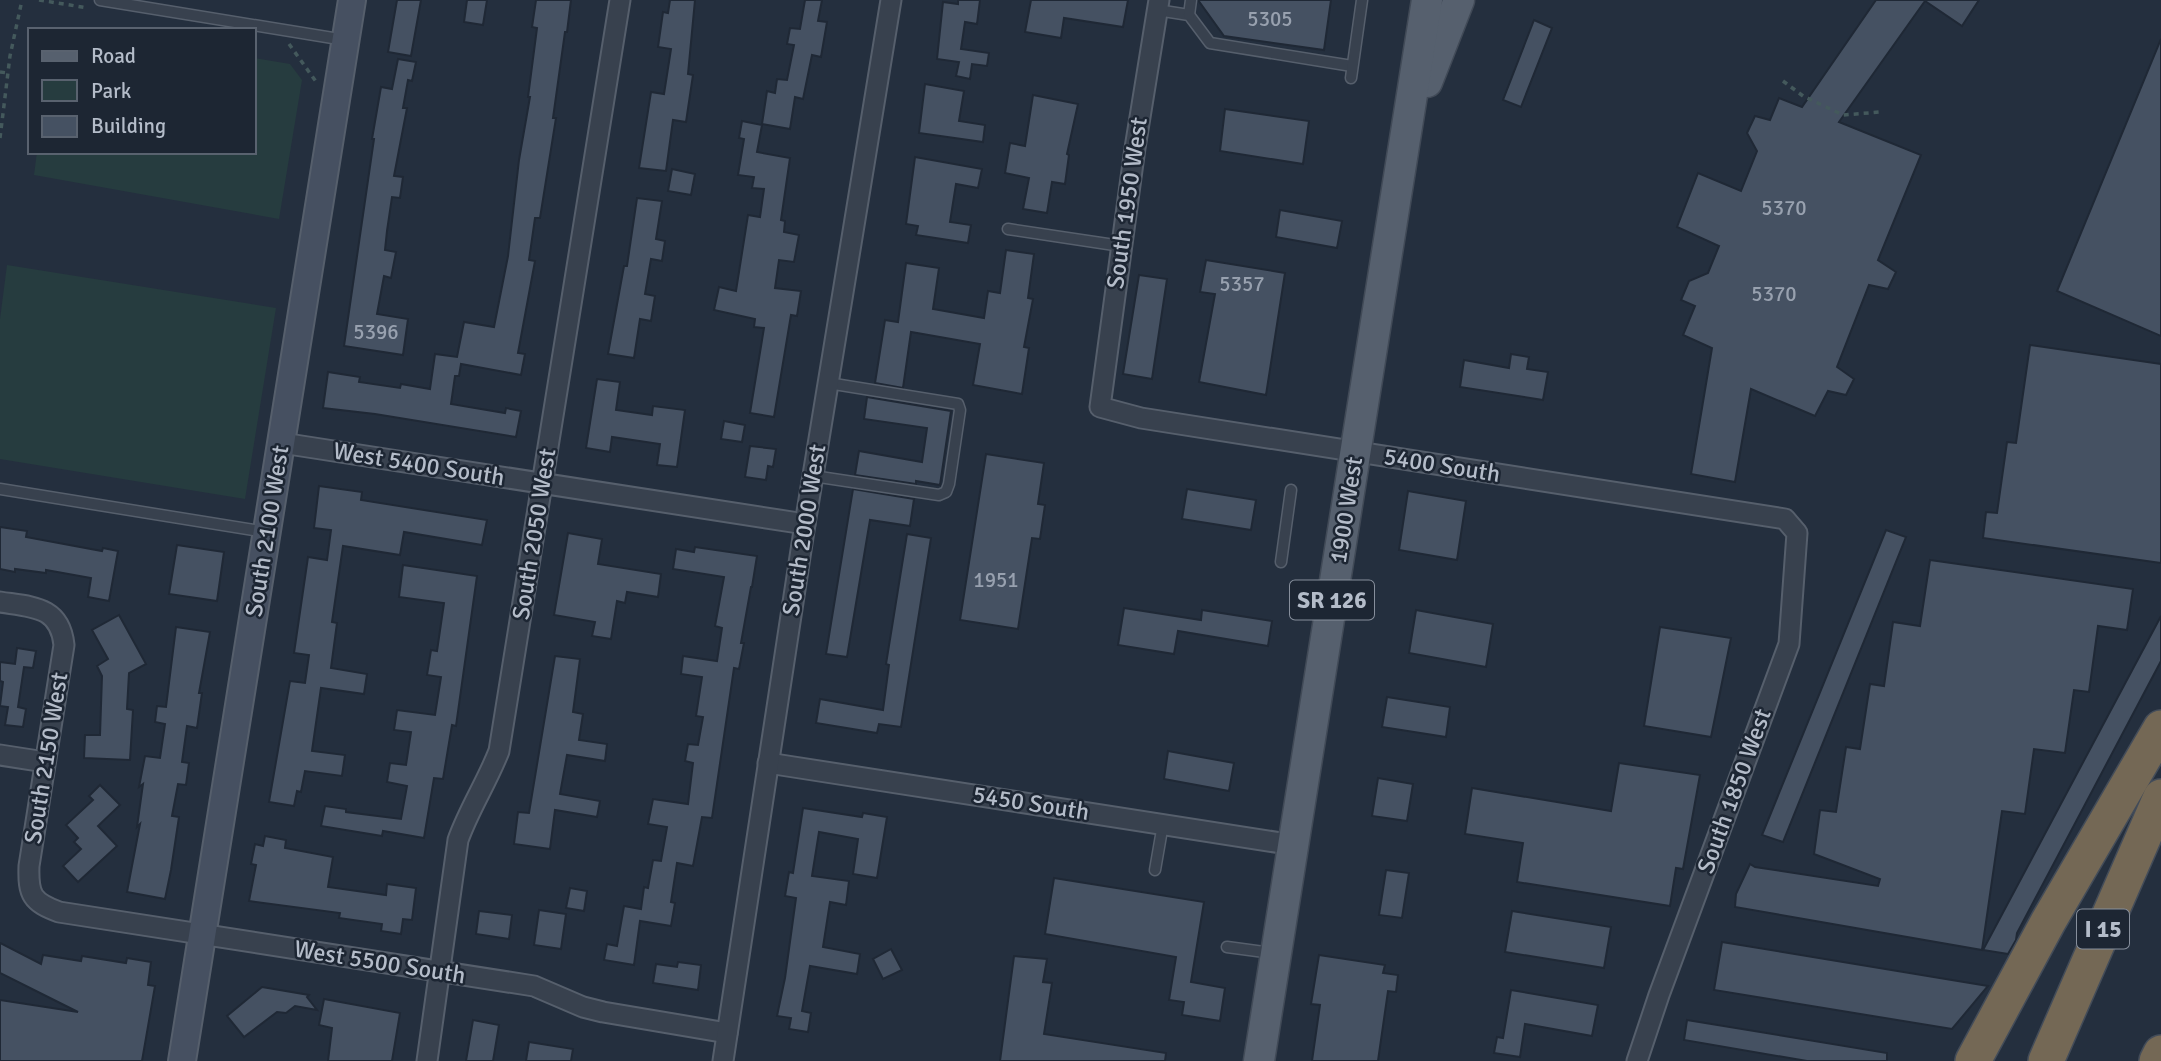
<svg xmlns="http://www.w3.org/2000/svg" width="2161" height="1061" viewBox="0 0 2161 1061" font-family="Signika,sans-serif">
<rect width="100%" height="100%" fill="#242f3e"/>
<!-- green -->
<g fill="#263c3f">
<polygon points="254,58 290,64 302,80 279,219 34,175 37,152 254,152"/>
<polygon points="7,265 276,308 245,499 0,459 0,319"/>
</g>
<!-- building -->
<g fill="#455162" stroke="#1f2835" stroke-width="2">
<polygon points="397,0 421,0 411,56 388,52"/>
<polygon points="467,0 487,0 483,25 464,22"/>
<polygon points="536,0 571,0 567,32 565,32 553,118 556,118 540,218 535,218 529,260 535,261 518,353 525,354 521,375 461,364 459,376 455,376 451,404 505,413 506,408 521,411 516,437 375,414 323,408 328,372 360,377 359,382 400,388 401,384 430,389 435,354 457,357 464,322 494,327 508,256 519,160 530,97 528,97 537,28 532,27"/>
<polygon points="670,0 695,0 688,74 693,75 686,122 673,120 666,171 639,168 651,92 664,94 671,49 658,47 663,12 668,13"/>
<polygon points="805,0 822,0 818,21 827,22 821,57 812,55 803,99 795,97 790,129 762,124 767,91 775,93 777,79 787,80 794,45 787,44 790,28 800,29"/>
<polygon points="958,0 980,0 977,24 965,22 961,49 989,53 987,66 972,64 970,79 956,76 959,62 937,59 943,2 958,4"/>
<polygon points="1031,0 1128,0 1123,27 1064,18 1061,38 1025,32"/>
<polygon points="1198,0 1331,0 1324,50 1224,36"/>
<polygon points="1876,0 1979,0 1962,26 1925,1 1839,122 1921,155 1878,260 1896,272 1888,289 1869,285 1837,367 1854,379 1846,395 1828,391 1815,416 1751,389 1735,482 1691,474 1712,348 1683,335 1695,306 1681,300 1689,281 1708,273 1719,246 1677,227 1698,173 1741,191 1757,151 1747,133 1755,116 1770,120 1779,98 1802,107"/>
<polygon points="1534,20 1552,28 1521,107 1503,100"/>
<polygon points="2161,39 2161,336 2057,291"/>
<polygon points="398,59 416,62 412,81 408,80 403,108 407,108 394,176 403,177 400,198 392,197 387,231 385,250 396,252 391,278 384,276 377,314 408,319 403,355 344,346 374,139 372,139 381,87 392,89"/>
<polygon points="925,84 964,91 959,121 985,125 983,142 919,133"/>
<polygon points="1033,95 1078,104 1067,154 1069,155 1065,184 1052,182 1047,213 1023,209 1029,178 1005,173 1010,143 1025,146"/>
<polygon points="1225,109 1309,121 1303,164 1220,151"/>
<polygon points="742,121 762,125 757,152 790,158 781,220 785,221 784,232 799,235 794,262 779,260 775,288 801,291 797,316 791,315 774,417 750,413 764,328 754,327 755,319 714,310 719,287 736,291 748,215 760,217 764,189 752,188 754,177 738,175 744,139 739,138"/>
<polygon points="915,157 982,169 978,188 956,184 950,222 971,225 968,243 916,235 918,226 906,224"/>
<polygon points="672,169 695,174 691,195 668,191"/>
<polygon points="637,198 662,201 656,239 665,241 662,261 651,259 645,294 655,296 651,321 640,319 634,358 608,354 624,266 627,266"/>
<polygon points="1280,210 1342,221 1337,248 1276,237"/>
<polygon points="1006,250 1034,254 1028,298 1033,299 1024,347 1029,348 1022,394 973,385 980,344 911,332 903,388 875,383 885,320 898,322 906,263 939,268 933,309 984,318 988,291 1000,293"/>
<polygon points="1206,260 1285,273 1266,395 1199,382 1215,294 1200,292"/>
<polygon points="1139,275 1167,279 1152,379 1123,374"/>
<polygon points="2030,345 2161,364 2161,563 1983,538 1986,512 1997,513 2007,442 2016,443"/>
<polygon points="1511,354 1529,357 1527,369 1548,372 1543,400 1460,387 1464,360 1509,368"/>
<polygon points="597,379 620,382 616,410 652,415 653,406 685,410 677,467 657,465 660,444 612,437 610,452 586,448"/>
<polygon points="867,397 951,411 940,485 916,481 916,484 855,475 859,451 922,462 927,428 864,419"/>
<polygon points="724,421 745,425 742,442 721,439"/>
<polygon points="750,446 776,449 773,467 768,466 766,480 745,477"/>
<polygon points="986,454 1044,463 1038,504 1045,505 1040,539 1032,538 1018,629 960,620"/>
<polygon points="319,486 362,492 361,500 487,520 482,545 404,532 400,555 343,546 332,622 337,623 331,668 367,674 364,694 321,688 312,751 345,755 342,776 305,771 301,792 297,791 294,806 269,802 290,681 305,683 309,655 294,653 308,557 327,560 331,530 314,528"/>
<polygon points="853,489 914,499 910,526 870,520 847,657 826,654"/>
<polygon points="1187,489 1256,500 1251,530 1182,519"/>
<polygon points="1408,491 1466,501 1457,560 1399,550"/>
<polygon points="0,527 27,531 26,537 102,551 103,548 118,551 109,601 88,597 91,578 46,570 46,573 15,569 15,572 0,569"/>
<polygon points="1886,530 1906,537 1783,842 1762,835"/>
<polygon points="568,533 602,539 598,564 661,574 658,597 627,592 625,603 617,601 611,639 592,636 595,622 554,615"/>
<polygon points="907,534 931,538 901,727 879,724 877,733 816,723 820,699 883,710 889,665 886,664"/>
<polygon points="177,545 224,552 217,601 169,594"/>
<polygon points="695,547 757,556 752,587 751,587 741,643 744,643 739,669 734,668 712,818 702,817 693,866 677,863 671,902 675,903 671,926 640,921 634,965 604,960 607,944 617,946 624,906 641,909 644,887 648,888 653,860 661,861 667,827 648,824 653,799 688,804 693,763 685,761 688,744 698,745 703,717 696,716 702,677 681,674 683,656 717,661 722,628 715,626 724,577 673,569 676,549 694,552"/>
<polygon points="1930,560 2133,589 2127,630 2098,626 2089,692 2074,690 2065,753 2034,749 2025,814 2002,811 1982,950 1735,907 1736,894 1750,864 1755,867 1878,886 1880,879 1814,854 1820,810 1836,812 1846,747 1860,749 1870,684 1884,686 1893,622 1920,626"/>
<polygon points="403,565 477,576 456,726 452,725 443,779 434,778 424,838 383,831 382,836 321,826 325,806 346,809 346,812 401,819 407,786 387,782 390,763 406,765 411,732 394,730 397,710 435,715 441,677 427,675 431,650 437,651 444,603 399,597"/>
<polygon points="1124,608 1201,620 1202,610 1272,621 1268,646 1178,631 1174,654 1118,645"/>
<polygon points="1416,610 1493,624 1486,667 1409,653"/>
<polygon points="119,615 146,664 129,673 127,709 133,710 130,760 84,758 85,735 100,735 102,676 97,666 108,659 92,630"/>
<polygon points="2161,616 2161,661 2017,933 2016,940 2008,954 1983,950"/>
<polygon points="176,627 210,632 199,693 202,693 197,728 187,726 182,762 189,763 186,785 178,784 172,816 179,817 171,870 165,899 127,892 140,824 137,827 143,784 139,787 145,756 160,758 165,724 155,722 157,706 166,707"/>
<polygon points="1660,627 1731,638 1711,737 1644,726"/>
<polygon points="17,648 36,651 33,668 24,667 18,707 26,709 23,727 5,725 8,707 0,706 3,682 0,681 0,662 15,664"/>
<polygon points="555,656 580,659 573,712 583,714 579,740 607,744 605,761 567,755 560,794 600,801 597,817 555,810 550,849 514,844 518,812 529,813"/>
<polygon points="1387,697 1450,707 1446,737 1382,727"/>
<polygon points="1168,751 1234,763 1229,791 1164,779"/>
<polygon points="1619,763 1700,775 1683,869 1676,868 1670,906 1517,882 1523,843 1465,834 1472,788 1611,811"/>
<polygon points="1378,778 1413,784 1407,821 1372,816"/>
<polygon points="100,785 120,805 98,826 117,846 78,882 63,866 81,849 74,842 78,838 66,825 93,800 89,796"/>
<polygon points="803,808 862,817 863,813 887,817 877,878 853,874 858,839 819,832 812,876 849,881 846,905 830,902 823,947 860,954 857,974 810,966 802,1011 811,1013 808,1032 789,1029 791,1018 777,1016 785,978 796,898 785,896 789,872 793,873"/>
<polygon points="265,836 286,840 285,848 333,857 328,887 386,895 387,884 416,888 412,920 403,919 401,934 381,931 382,924 339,918 340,913 249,901 256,865 251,864 255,844 263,846"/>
<polygon points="1386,870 1409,873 1402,918 1379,915"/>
<polygon points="1054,878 1204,902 1191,982 1225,988 1220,1021 1182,1015 1184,1002 1169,1000 1176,957 1045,934"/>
<polygon points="570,888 587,891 584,911 566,908"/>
<polygon points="539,910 566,914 561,949 534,945"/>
<polygon points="479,911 512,915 509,939 476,934"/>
<polygon points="1512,911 1611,927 1604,968 1505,952"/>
<polygon points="1722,942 1988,986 1952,1029 1714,990"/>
<polygon points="0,943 41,964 43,955 81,961 82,956 126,963 127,958 151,962 148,985 155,986 142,1061 0,1061 0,1000 78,1012 0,973"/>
<polygon points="891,949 902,970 883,979 873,959"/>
<polygon points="1319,955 1385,965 1383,973 1398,975 1396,992 1388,991 1378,1061 1312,1061 1320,1005 1311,1004"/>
<polygon points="1014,956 1047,959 1043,982 1052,983 1044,1034 1166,1053 1165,1061 1000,1061"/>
<polygon points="678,962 701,965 698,990 653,983 656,964 677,967"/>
<polygon points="262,987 309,995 307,997 317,1010 295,1006 286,1013 277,1012 244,1037 227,1016"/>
<polygon points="1511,990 1598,1005 1592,1036 1525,1024 1520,1057 1494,1053 1497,1037 1503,1038"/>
<polygon points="324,999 400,1013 392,1061 328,1061 332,1028 319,1025"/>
<polygon points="473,1020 499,1025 493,1061 466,1061"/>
<polygon points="1687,1020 1887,1053 1887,1061 1807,1061 1684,1040"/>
<polygon points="529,1042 573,1049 571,1061 526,1061"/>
</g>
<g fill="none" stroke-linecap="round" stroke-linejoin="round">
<defs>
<g id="lane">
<polyline points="100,0 345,40"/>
<polyline points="1157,10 1189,15 1210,43 1352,66"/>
<polyline points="1189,15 1191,0"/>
<polyline points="1351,78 1362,0"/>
<polyline points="1008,229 1121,246"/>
<polyline points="813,476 939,495 946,492 949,484 960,410 958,404 828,383"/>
<polyline points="0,489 266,532"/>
<polyline points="1281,562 1291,490"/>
<polyline points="1155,870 1163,824"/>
<polyline points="1227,947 1272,953"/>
</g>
<g id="street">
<polyline points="1159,0 1135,148 1100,407 1141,418 1785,519 1797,533 1789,644 1659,995 1637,1061"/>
<polyline points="282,443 805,524"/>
<path d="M0,602c32,5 60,4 64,43l-35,221c-1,29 3,36 30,46l475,74 49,21 20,5 124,21"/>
<polyline points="0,755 45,762"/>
<polyline points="768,763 1294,845"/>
<path d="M427,1061l31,-221c11,-31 29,-58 41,-89l121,-751"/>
<polyline points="723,1061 805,524 891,0"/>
</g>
<polyline id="secondary" points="182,1061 352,0"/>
<g id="primary">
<polyline points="1427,82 1459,0"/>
<polyline points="1259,1061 1427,0"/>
</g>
<g id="highway">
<polyline points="1973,1061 2048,922 2161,728"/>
<polyline points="2046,1061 2161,797"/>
<polyline points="2157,1061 2161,1053"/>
</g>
</defs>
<!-- lane casing -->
<use href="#lane" stroke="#565f6c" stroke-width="13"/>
<!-- street casing -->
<use href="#street" stroke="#565f6c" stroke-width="23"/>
<!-- secondary casing -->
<use href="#secondary" stroke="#565f6c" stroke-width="30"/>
<!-- primary casing -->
<use href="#primary" stroke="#414a57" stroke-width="33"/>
<!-- highway casing -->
<use href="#highway" stroke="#434c59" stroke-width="38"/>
<!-- path -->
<g stroke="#44595c" stroke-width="3.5" stroke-dasharray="5 5" stroke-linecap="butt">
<polyline points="39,0 88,8"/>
<polyline points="289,44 317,83"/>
<polyline points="0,72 8,73"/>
<polyline points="1783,81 1803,96 1843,115 1880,112"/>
<polyline points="0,138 10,56 22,0"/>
</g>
<!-- lane -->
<use href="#lane" stroke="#38414e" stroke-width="10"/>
<!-- street -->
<use href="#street" stroke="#38414e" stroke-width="19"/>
<!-- secondary -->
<use href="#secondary" stroke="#465061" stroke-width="26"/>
<!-- primary -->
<use href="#primary" stroke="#56606e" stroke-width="30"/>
<!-- highway -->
<use href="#highway" stroke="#746855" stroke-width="35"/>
</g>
<g text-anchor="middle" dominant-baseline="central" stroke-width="5" stroke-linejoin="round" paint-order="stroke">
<!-- number labels -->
<g font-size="21" fill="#98a1af">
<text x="1270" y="19">5305</text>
<text x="1784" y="208">5370</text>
<text x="1242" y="284">5357</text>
<text x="1774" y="294">5370</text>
<text x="376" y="332">5396</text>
<text x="996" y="580">1951</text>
</g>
<!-- shield labels -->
<g fill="#1d2633" stroke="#878f9c" stroke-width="2">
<rect x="1290" y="580.5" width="84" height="39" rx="5"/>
<rect x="2077" y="909.5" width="52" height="39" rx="5"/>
</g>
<g font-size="23" font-weight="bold" fill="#b4bcc9">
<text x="1332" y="600">SR 126</text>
<text x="2103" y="929">I 15</text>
</g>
<!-- street labels -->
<g font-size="24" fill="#b4bcc9" stroke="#1d2633">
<text transform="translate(1127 203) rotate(-82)">South 1950 West</text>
<text transform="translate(419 464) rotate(9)">West 5400 South</text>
<text transform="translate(1442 465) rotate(9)">5400 South</text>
<text transform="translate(1346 510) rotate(-81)">1900 West</text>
<text transform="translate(804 530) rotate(-81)">South 2000 West</text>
<text transform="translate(267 531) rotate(-81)">South 2100 West</text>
<text transform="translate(534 534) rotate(-81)">South 2050 West</text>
<text transform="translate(46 758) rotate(-81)">South 2150 West</text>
<text transform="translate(1734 791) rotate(-70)">South 1850 West</text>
<text transform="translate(1031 803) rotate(9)">5450 South</text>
<text transform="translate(380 962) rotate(9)">West 5500 South</text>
</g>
</g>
<!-- legend -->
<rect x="28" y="28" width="228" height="126" fill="#1d2633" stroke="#59626f" stroke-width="2"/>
<rect x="42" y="51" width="35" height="10" fill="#56606e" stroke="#59626f" stroke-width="2"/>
<text x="91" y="63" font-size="21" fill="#b4bcc9">Road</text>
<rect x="42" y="80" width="35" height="21" fill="#263c3f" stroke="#59626f" stroke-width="2"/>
<text x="91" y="98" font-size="21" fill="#b4bcc9">Park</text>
<rect x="42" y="116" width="35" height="21" fill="#455162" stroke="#59626f" stroke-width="2"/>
<text x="91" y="133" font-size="21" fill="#b4bcc9">Building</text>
</svg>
